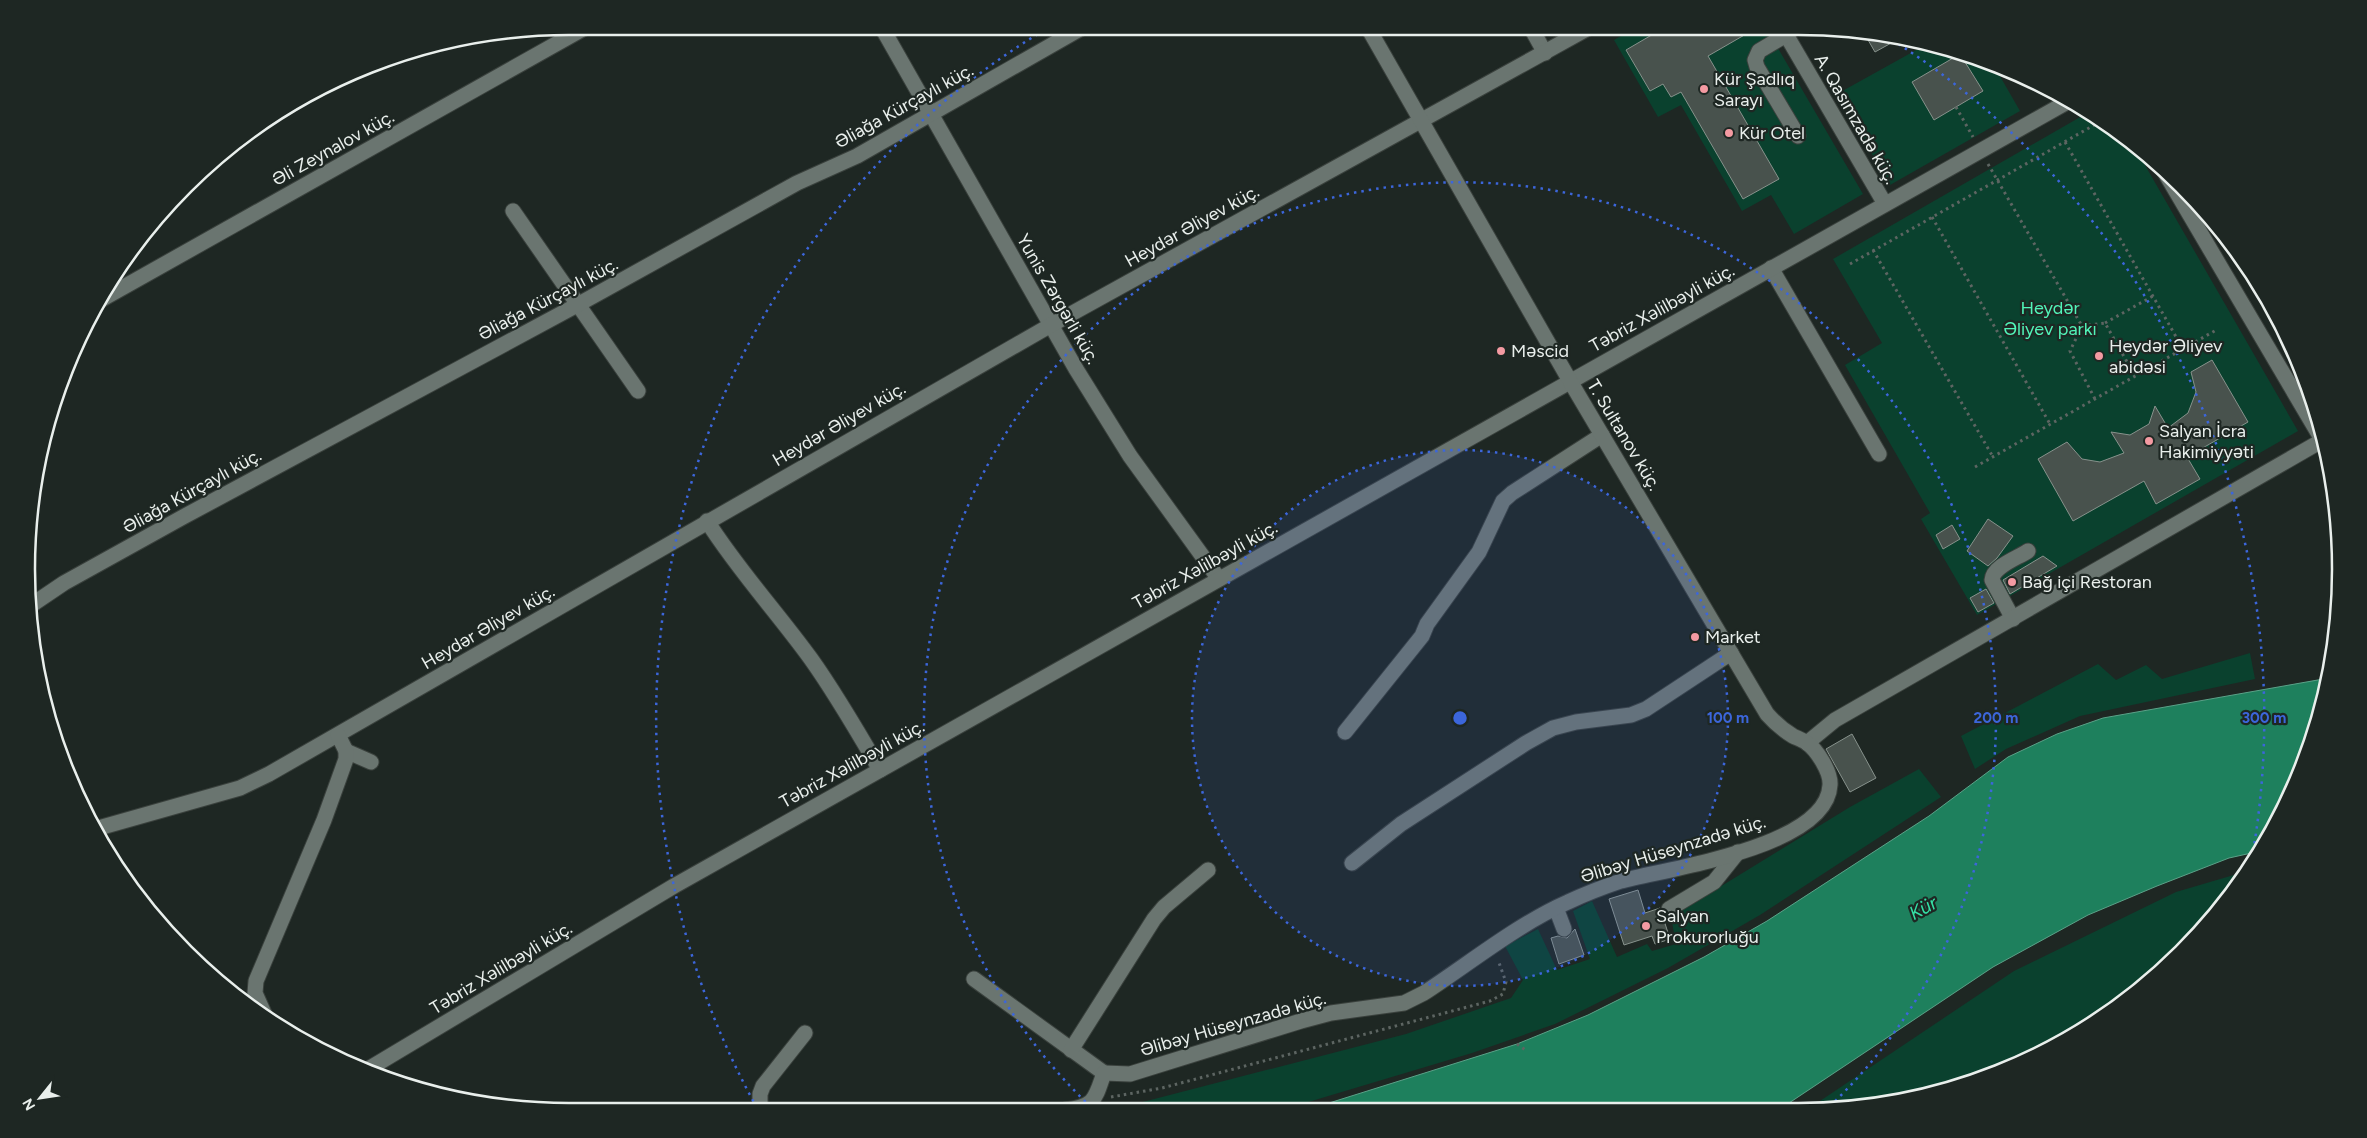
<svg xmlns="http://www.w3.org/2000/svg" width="2367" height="1138" viewBox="0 0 2367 1138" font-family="Figtree,sans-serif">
<rect width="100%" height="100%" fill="#1e2723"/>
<!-- green -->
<g fill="#0a412e">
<polygon points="1639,26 1765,26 1863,194 1794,234 1771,195 1742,211 1681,105 1658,117 1614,40"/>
<polygon points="1927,44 1993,64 2020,111 1890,185 1837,94"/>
<polygon points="2089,112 2100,118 2134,146 2298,431 1977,615 1921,519 1930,513 1845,365 1882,343 1833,259"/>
<polygon points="2250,653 2255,679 2080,716 2006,749 1975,769 1961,736 2098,664 2116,680 2146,665 2162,679"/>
<polygon points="1919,769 1941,797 1760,915 1668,968 1555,1024 1472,1053 1285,1109 1136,1110 1135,1104 1406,1034 1511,998 1523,980 1505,946 1538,929 1557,970 1590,959 1573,911 1592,901 1617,957 1647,944 1652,951 1676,944 1671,917 1850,807"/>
<polygon points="2244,872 2228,900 2128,1000 2005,1071 1869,1107 1811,1107 2014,971 2176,892"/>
</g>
<!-- water -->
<polygon fill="#1e805d" stroke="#5ba188" points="2329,678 2299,777 2256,852 2229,858 2157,886 2088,915 1993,967 1783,1107 1310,1109 1517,1044 1588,1015 1704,957 1767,921 1929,816 2008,757 2057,734 2103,718"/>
<!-- building -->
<g fill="#48524d" stroke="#87928c">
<polygon points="1667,26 1760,26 1708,56 1779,179 1743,199 1681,92 1671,97 1663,84 1650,91 1626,50"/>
<polygon points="1864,33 1886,35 1902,37 1875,52"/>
<polygon points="1960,54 1983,91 1934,120 1912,82"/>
<polygon points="2212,360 2248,422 2187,457 2200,479 2156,504 2144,481 2073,521 2038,459 2067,442 2082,459 2100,462 2124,453 2111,432 2130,435 2149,424 2155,406 2168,428 2188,413 2196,392 2191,372"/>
<polygon points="1988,519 2013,536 1997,558 1988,566 1967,551"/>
<polygon points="1952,525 1960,539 1943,549 1936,535"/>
<polygon points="2043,556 2057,566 2010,594 2003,580"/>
<polygon points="1986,589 1994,603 1978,612 1970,598"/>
<polygon points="1852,734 1876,778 1850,792 1826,749"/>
<polygon points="1638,890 1645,913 1660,908 1670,939 1655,944 1652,936 1624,945 1609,899"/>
<polygon points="1575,929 1584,955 1559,964 1551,938 1558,936 1567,938"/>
</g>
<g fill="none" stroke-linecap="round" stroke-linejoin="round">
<defs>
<g id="minor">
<polyline points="881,26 1076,369 1130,456 1219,579"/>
<polyline points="1530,26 1545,53"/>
<polyline points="1781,26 1885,204"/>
<polyline points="1786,35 1759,51 1755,60 1757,67 1798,136"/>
<polyline points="2164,171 2324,443"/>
<polyline points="513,211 638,391"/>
<polyline points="1771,268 1879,454"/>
<polyline points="97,302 588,26"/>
<path d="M707,521c31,49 70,91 104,138 25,35 47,73 69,111"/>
<polyline points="30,606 64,583 183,517 579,304 797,183 857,156 1085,26"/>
<path d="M2013,619l-21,-39c1,-14 26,-22 36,-29"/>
<polyline points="1345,732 1422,636 1427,624 1479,552 1503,501 1512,493 1602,435"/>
<polyline points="1807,743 1835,720 2323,440"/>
<polyline points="346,751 371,762"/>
<polyline points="95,829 240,788 269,774 1051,325 1592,26"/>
<polyline points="1352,863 1401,824 1526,743 1553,728 1576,722 1631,715 1646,709 1731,653"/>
<polyline points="1556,908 1564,929"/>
<polyline points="1669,909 1714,882 1738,852"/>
<polyline points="974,979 1104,1073"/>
<polyline points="267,1020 255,993 256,981 324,820 346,759 346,751 338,735"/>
<polyline points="1071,1050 1154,919 1164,907 1208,870"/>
<polyline points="365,1071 674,886 2069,101"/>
<path d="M1065,1110c30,-3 30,-11 39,-37l26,1 171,-53 30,-8 73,-10 20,-10c46,-30 94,-69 144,-91 17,-8 35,-15 53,-21 48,-13 206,-34 209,-96 1,-13 -13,-35 -23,-42 -4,-3 -10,-5 -14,-7 -10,-6 -18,-13 -26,-22l-197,-333 -203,-355"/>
<polyline points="760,1111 760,1094 763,1086 805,1033"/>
</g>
</defs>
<!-- minor casing -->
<use href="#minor" stroke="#3a413d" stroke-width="17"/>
<!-- path -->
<g stroke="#5d6562" stroke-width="3" stroke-dasharray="2.5 4" stroke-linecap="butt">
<polyline points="1956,107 1973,137"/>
<polyline points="2065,142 2183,349"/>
<polyline points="1988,164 2082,326 2070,351 2095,399"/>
<polyline points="1932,217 2050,424"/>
<polyline points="1873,250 1993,457"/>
<polyline points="1850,264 2103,120"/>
<polyline points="2105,323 2153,296"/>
<polyline points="2082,326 2105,323 2135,376"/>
<polyline points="1975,467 2218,329"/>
<polyline points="1517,1044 1527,1051"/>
<polyline points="1111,1097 1162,1088 1490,1001 1503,994 1506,982 1498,960"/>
</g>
<!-- minor -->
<use href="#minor" stroke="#6a7570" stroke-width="15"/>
</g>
<!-- distance rings -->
<circle cx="1460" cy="718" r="268" fill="#3c66db" fill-opacity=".12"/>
<g fill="none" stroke="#3c66db" stroke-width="2.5" stroke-dasharray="2.5 5">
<circle cx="1460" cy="718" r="268"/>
<path d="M1091 1107A536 536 0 1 1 1829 1107"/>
<path d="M757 1108A804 804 0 0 1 1046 29M1886 36A804 804 0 0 1 2252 858"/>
</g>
<!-- markers -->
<g fill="#f49aa2" stroke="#1e2723" stroke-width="2">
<circle cx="1704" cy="89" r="5"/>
<circle cx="1729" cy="133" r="5"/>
<circle cx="1501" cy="351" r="5"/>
<circle cx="2099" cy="356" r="5"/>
<circle cx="2149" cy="441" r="5"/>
<circle cx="2012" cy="582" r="5"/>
<circle cx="1695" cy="637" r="5"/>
<circle cx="1646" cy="926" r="5"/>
</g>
<g text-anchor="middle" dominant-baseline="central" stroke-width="4.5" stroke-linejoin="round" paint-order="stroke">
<!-- poi labels -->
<g font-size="18" fill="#e9efec" stroke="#1e2723" text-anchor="start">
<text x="1714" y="79">Kür Şadlıq<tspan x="1714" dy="21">Sarayı</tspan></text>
<text x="1739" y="133">Kür Otel</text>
<text x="2109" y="346">Heydər Əliyev<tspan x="2109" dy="21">abidəsi</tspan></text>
<text x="1511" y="351">Məscid</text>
<text x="2159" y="431">Salyan İcra<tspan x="2159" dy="21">Hakimiyyəti</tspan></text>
<text x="2022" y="582">Bağ içi Restoran</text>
<text x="1705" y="637">Market</text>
<text x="1656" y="916">Salyan<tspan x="1656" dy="21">Prokurorluğu</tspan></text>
</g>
<!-- street labels -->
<g font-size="18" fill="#e9efec" stroke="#1e2723">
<text transform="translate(904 106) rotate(-29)">Əliağa Kürçaylı küç.</text>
<text transform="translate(1856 119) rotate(60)">A. Qasımzadə küç.</text>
<text transform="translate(333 148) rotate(-29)">Əli Zeynalov küç.</text>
<text transform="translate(1192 226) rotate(-29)">Heydər Əliyev küç.</text>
<text transform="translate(548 299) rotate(-28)">Əliağa Kürçaylı küç.</text>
<text transform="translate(1058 299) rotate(60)">Yunis Zərgərli küç.</text>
<text transform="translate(1662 308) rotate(-29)">Təbriz Xəlilbəyli küç.</text>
<text transform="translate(839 424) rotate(-30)">Heydər Əliyev küç.</text>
<text transform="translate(1624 435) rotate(59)">T. Sultanov küç.</text>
<text transform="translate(192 491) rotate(-29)">Əliağa Kürçaylı küç.</text>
<text transform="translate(1205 565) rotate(-29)">Təbriz Xəlilbəyli küç.</text>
<text transform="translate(488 627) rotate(-30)">Heydər Əliyev küç.</text>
<text transform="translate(852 764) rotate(-29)">Təbriz Xəlilbəyli küç.</text>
<text transform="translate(1673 849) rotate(-17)">Əlibəy Hüseynzadə küç.</text>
<text transform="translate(501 968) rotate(-31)">Təbriz Xəlilbəyli küç.</text>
<text transform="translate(1233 1024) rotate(-16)">Əlibəy Hüseynzadə küç.</text>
</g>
<!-- park labels -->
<g font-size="18" fill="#51f4b8" stroke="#1e2723">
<text x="2050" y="308">Heydər<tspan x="2050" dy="21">Əliyev parkı</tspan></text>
</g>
<!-- water labels -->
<g font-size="19" font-style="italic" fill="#35e1a6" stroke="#1e2723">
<text transform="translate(1923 908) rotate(-29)">Kür</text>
</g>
</g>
<!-- crop -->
<path d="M0 0H2367V1138H0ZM569 35H1798A534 534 0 0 1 2332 569V569A534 534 0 0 1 1798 1103H569A534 534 0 0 1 35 569V569A534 534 0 0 1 569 35Z" fill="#1e2723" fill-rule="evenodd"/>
<path fill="none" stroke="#e9efec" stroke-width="2.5" d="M569 35H1798A534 534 0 0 1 2332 569V569A534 534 0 0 1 1798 1103H569A534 534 0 0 1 35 569V569A534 534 0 0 1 569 35Z"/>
<circle cx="1460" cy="718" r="8" fill="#3c66db" stroke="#1e2723" stroke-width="2.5"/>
<g font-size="15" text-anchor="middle" font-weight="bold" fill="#3c66db" stroke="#1e2723" stroke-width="4.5" stroke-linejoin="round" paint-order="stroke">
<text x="1728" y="723">100 m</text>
<text x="1996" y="723">200 m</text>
<text x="2264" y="723">300 m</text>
</g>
<!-- north arrow -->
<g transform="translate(40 1098) rotate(240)" stroke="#1e2723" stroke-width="4" paint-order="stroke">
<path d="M0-4L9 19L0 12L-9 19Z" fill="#e9efec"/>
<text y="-8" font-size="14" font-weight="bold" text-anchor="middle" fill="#e9efec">N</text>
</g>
</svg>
